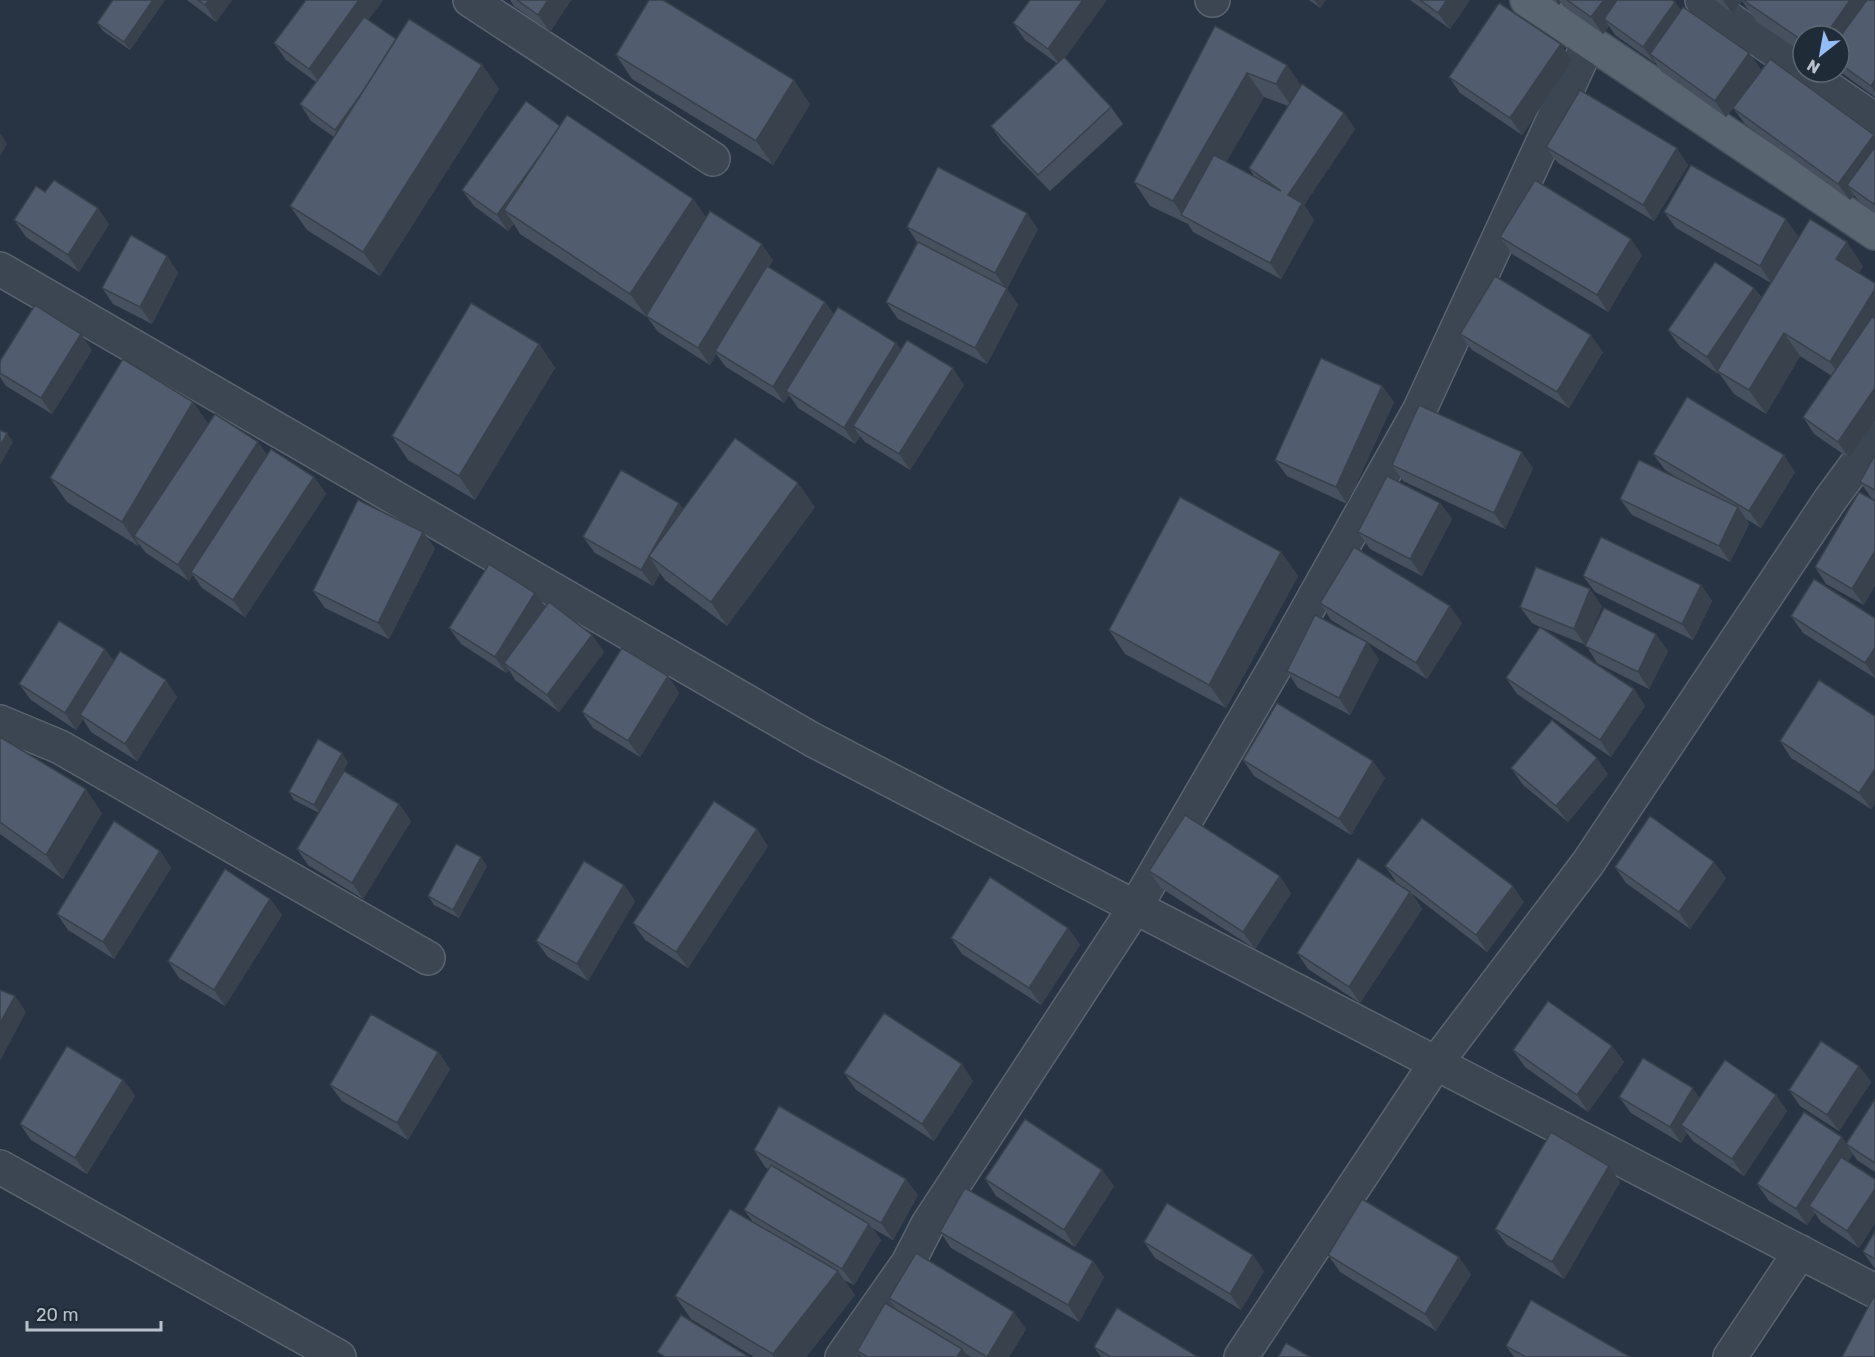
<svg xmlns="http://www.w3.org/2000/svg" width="1875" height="1357" viewBox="0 0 1875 1357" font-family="Rubik,sans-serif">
<rect width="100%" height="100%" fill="#283443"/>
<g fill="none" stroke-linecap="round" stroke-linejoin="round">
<defs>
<g id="minor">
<polyline points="470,0 713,159"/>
<polyline points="1212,0 1213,0"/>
<polyline points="1702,0 1803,70"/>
<polyline points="1805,72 1875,120"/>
<polyline points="0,269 813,740 1875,1291"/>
<polyline points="0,722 60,747 428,958"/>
<polyline points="0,1167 339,1357"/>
<polyline points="842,1357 908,1263 928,1224 1136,906 1278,662 1420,409 1589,42"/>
<polyline points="1241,1357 1436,1063 1588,863 1830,500 1875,439"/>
<polyline points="1730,1357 1800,1252"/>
</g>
<polyline id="primary" points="1527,0 1875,233"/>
</defs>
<!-- minor casing -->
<use href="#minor" stroke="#5a6470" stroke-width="36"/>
<!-- primary casing -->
<use href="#primary" stroke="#464f5c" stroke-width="36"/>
<!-- minor -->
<use href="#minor" stroke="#3c4652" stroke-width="33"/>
<!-- primary -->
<use href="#primary" stroke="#5a6572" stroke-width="33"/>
</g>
<!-- wall -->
<g fill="#46505f" fill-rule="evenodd">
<polygon points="113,0 165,0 130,50 103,31 97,23"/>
<polygon points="187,0 232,0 216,22"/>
<polygon points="306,0 383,0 368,20 396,39 482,65 499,89 380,276 307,230 290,206 334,137 311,121 300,104 316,82 286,60 274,43"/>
<polygon points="510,0 571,0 550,32 514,6"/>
<polygon points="1309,0 1326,0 1320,8"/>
<polygon points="1410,0 1470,0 1450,29"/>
<polygon points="1552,0 1672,0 1681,10 1749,53 1761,70 1726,117 1661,71 1655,62 1655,63 1615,35 1609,26 1603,34 1563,6 1561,2 1559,5"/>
<polygon points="1715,0 1875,0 1875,97 1839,71 1839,36 1803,36 1803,53 1757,22 1742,1 1732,13"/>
<polygon points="1013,23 1065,58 1111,107 1123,124 1050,191 1002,142 991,126 1058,64 1025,40"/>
<path d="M1215,26l72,39 14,21 43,27 11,16 -51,76 10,15 -33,59 -88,-47 -5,-8 -38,-18 -16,-24zM1264,97l24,9 -39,62 6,10 -29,-16z"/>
<polygon points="616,55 810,104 773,165 632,79"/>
<polygon points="1572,61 1522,135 1460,93 1449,77"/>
<polygon points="1733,108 1874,135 1875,137 1875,213 1859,201 1854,195 1850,200 1745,124"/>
<polygon points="560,126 693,199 706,217 773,260 769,267 825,302 834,315 896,343 901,350 964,385 910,470 865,442 860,436 855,444 798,408 789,395 784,403 726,367 716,354 710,365 658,332 647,317 520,234 514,224 508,231 474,206 462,190"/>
<polygon points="1546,147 1688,165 1654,221 1558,163"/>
<polygon points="45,192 109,224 79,272 26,237 14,220"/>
<polygon points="1664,212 1798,236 1772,281 1863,266 1859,273 1849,458 1814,434 1803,417 1832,376 1800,356 1766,414 1734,394 1719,373 1718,374 1680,347 1668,330 1754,288 1762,298 1771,283 1676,228"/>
<polygon points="907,227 1038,229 1007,289 1018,305 987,364 898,319 886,302 917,242"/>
<polygon points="1500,237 1642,255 1608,312 1512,254"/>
<polygon points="167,256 178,273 152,324 113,304 102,288"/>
<polygon points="1460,334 1603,352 1569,408 1472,350"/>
<polygon points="539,344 555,368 475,500 408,460 392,436"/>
<polygon points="92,350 52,414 6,386 0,377 0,361"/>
<polygon points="1382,386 1394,402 1347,504 1287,476 1275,460"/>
<polygon points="209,424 258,442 267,455 314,477 326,494 245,617 202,588 193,575 189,581 146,553 139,544 138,546 67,502 50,478"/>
<polygon points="1653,454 1795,472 1761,528 1746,519 1749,524 1730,562 1632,515 1620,499 1681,480 1665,470"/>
<polygon points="1875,455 1875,500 1872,499 1860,482"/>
<polygon points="1392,465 1533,468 1505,529 1403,481"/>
<polygon points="1859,492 1864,605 1826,584 1815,567"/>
<polygon points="1440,503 1452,519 1422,576 1370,549 1358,532"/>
<polygon points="815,507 727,626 665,580 660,573 653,586 595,553 583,537 683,509"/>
<polygon points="435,548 389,639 325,608 313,591"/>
<polygon points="1281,552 1298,576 1226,708 1125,654 1109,630"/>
<polygon points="1583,576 1701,585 1712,601 1693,640 1595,592"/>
<polygon points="535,593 545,607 592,635 604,652 559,712 515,680 509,670 506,673 461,644 449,628"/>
<polygon points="1320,603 1462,623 1427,679 1331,620"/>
<polygon points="1602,606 1586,644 1668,651 1649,689 1597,663 1586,645 1541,627 1634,689 1645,706 1611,757 1517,694 1506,678 1540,627 1532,623 1520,607"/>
<polygon points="1791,616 1875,618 1875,678 1803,633"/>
<polygon points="105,649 114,661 177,697 137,761 91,732 83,719 76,730 31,700 19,684"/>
<polygon points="1379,659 1350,715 1298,688 1287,671"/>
<polygon points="668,676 679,693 640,757 593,728 582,712"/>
<polygon points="1875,716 1875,803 1871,809 1791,758 1780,741"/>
<polygon points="0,737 102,813 63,879 0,834"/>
<polygon points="1243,760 1385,778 1351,835 1254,776"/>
<polygon points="348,762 333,790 399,804 411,821 363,899 308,865 297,849 319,813 294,800 289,792"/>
<polygon points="1511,768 1608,774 1568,822 1523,785"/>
<polygon points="768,846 688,968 645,940 633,923"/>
<polygon points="160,851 171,868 114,959 68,930 57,914"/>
<polygon points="487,866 459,918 434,905 428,896"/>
<polygon points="1385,866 1524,902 1487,952 1411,893 1422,909 1360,1003 1308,969 1297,953 1406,890 1397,883"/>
<polygon points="1615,867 1726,878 1690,929 1626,883"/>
<polygon points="1149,871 1291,893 1255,949 1161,888"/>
<polygon points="624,885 635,901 588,981 548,957 536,941"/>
<polygon points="270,899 282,915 225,1006 179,978 168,961"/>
<polygon points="1068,928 1080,945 1041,1005 962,954 951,938"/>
<polygon points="1612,1046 1624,1062 1588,1112 1525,1067 1513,1050"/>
<polygon points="438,1052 450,1069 408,1140 342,1101 330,1085"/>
<polygon points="1859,1066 1871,1082 1839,1131 1800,1106 1789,1090"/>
<polygon points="844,1073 973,1081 934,1141 856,1090"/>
<polygon points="123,1080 135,1096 87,1174 31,1140 20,1124"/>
<polygon points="1776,1095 1787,1111 1744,1176 1693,1141 1687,1133 1681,1143 1631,1113 1619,1097 1700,1098"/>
<polygon points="1875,1099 1875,1172 1857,1160 1853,1154 1848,1161 1875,1179 1875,1223 1859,1248 1821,1222 1815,1213 1807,1225 1769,1201 1757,1184 1846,1143"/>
<polygon points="754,1150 918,1195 893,1240 872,1228 881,1240 854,1285 844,1280 855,1295 806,1357 754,1357 691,1319 675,1296 753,1222 744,1210 768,1169 765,1167"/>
<polygon points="1102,1170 1114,1186 1075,1247 996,1196 985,1179"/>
<polygon points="1620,1182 1564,1279 1507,1245 1495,1229"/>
<polygon points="1875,1231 1875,1269 1863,1252"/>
<polygon points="940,1232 1093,1261 1104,1277 1079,1322 951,1248"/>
<polygon points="1144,1242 1264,1271 1241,1310 1155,1258"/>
<polygon points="1328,1255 1471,1274 1436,1331 1340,1272"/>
<polygon points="889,1298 1026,1329 1009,1357 971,1357 965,1354 968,1357 862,1357 857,1351 897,1310"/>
<polygon points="1506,1346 1630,1357 1514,1357"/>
<polygon points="1094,1347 1198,1357 1101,1357"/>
</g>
<!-- shaded-wall -->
<g fill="#39414d">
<polygon points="153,0 165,0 130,50 124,42"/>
<polygon points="209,0 232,0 216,22 205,5"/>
<polygon points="359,0 383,0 321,85 309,69"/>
<polygon points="548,0 571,0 550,32 538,15"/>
<polygon points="1083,0 1107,0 1060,65 1048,49"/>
<polygon points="1314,0 1326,0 1320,8"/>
<polygon points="1447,0 1470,0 1450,29 1438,13"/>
<polygon points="1556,0 1559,0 1561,2 1559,5"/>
<polygon points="1604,0 1627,0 1604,19 1609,26 1603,34 1591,17"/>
<polygon points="1723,0 1742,0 1742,1 1732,13"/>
<polygon points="1850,0 1875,0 1839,63 1839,36 1825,36"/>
<polygon points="1675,2 1687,18 1650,54 1655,62 1655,63 1643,47"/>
<polygon points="399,41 346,146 335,130"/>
<polygon points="1561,44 1572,61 1522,135 1510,118"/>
<polygon points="1749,53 1761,70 1726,117 1715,101"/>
<polygon points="482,65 499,89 380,276 363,252"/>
<polygon points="1287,65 1303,89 1292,107 1276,84"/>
<polygon points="1247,73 1264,97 1192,221 1183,216 1173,201"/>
<polygon points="794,80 810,104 773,165 756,141"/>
<polygon points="1875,80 1875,92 1871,86"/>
<polygon points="1344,113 1355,129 1304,205 1314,220 1281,279 1270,263 1288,195"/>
<polygon points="561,126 504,210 514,224 508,231 497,215"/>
<polygon points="0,133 7,144 0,156"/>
<polygon points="1874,135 1875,137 1875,166 1847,185 1854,195 1850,200 1838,184"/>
<polygon points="1677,148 1688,165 1654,221 1643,205"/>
<polygon points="693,199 710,223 647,317 630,294"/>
<polygon points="98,208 109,224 79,272 68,255"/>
<polygon points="1027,213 1038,229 1007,289 1018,305 987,364 975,348 1006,289 995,273"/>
<polygon points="1786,219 1798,236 1771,283 1760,266"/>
<polygon points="1631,239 1642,255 1608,312 1597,295"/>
<polygon points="1847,242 1863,266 1852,283 1836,259"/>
<polygon points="762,244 773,260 717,353 715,351 716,354 710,365 698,348"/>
<polygon points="167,256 178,273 152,324 140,307"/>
<polygon points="1754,288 1766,305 1717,371 1719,373 1718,374 1707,357"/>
<polygon points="1875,289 1875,340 1847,385 1830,362"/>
<polygon points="825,302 836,319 786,391 789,395 784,403 773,387"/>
<polygon points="1784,333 1800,356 1766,414 1749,390"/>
<polygon points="81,334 92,350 52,414 41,398"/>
<polygon points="1591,335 1603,352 1569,408 1557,392"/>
<polygon points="896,343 908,359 853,426 860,436 855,444 844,428"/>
<polygon points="539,344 555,368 475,500 459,476"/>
<polygon points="953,368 964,385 910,470 899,454"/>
<polygon points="1382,386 1394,402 1347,504 1336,487"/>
<polygon points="1875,388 1875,421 1849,458 1838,442"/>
<polygon points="193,402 210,426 134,536 139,544 138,546 122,522"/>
<polygon points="7,433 13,442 0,465 0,446"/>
<polygon points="258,442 270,459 191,572 193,575 189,581 178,565"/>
<polygon points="1522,452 1533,468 1505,529 1494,513"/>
<polygon points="1784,455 1795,472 1761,528 1749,511"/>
<polygon points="314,477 326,494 245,617 233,600"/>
<polygon points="798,483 815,507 727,626 711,602"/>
<polygon points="679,503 691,520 649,556"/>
<polygon points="1440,503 1452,519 1422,576 1410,559"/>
<polygon points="1738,507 1749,524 1730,562 1719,546"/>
<polygon points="423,532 435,548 389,639 378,623"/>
<polygon points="1875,551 1875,586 1864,605 1852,589"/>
<polygon points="1281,552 1298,576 1226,708 1209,685"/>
<polygon points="649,556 660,573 653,586 641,570"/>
<polygon points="1701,585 1712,601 1693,640 1682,624"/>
<polygon points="1590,589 1602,606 1586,646 1574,629"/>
<polygon points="535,593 547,609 504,663 509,670 506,673 495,657"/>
<polygon points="1450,606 1462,623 1427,679 1416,663"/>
<polygon points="1656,634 1668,651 1649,689 1638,672"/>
<polygon points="592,635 604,652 559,712 547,695"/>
<polygon points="1367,642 1379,659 1350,715 1339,698"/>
<polygon points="1875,648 1875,677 1865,663"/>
<polygon points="105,649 117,666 80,715 83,719 76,730 65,713"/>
<polygon points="668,676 679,693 640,757 628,741"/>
<polygon points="166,680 177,697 137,761 125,744"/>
<polygon points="1634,689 1645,706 1611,757 1600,740"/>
<polygon points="342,753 348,762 320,814 314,805"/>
<polygon points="1597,758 1608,774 1568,822 1556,806"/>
<polygon points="1373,761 1385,778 1351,835 1339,819"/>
<polygon points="1875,769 1875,803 1871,809 1859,793"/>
<polygon points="86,789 102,813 63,879 46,855"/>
<polygon points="399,804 411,821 363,899 352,883"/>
<polygon points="757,829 768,846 688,968 676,952"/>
<polygon points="160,851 171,868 114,959 103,942"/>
<polygon points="481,857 487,866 459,918 453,910"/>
<polygon points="1714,862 1726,878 1690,929 1679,912"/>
<polygon points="1280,876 1291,893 1255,949 1243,932"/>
<polygon points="624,885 635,901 588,981 577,964"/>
<polygon points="1513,886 1524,902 1487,952 1476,935"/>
<polygon points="1410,892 1422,909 1360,1003 1349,987"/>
<polygon points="270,899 282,915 225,1006 214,990"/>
<polygon points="1068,928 1080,945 1041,1005 1029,988"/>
<polygon points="15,996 26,1012 0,1061 0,1023"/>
<polygon points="1612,1046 1624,1062 1588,1112 1577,1095"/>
<polygon points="438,1052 450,1069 408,1140 397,1123"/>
<polygon points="962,1064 973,1081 934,1141 922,1124"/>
<polygon points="1859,1066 1871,1082 1839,1131 1827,1115"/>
<polygon points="123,1080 135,1096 87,1174 75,1158"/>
<polygon points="1693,1088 1704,1105 1681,1125 1687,1133 1681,1143 1670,1127"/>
<polygon points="1776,1095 1787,1111 1744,1176 1732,1159"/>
<polygon points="1842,1137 1849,1146 1846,1144 1853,1154 1817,1211 1809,1206 1815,1213 1807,1225 1796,1209"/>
<polygon points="1609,1166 1620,1182 1564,1279 1552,1262"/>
<polygon points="1102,1170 1114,1186 1075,1247 1064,1230"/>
<polygon points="906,1179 918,1195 893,1240 881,1223"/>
<polygon points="1875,1189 1875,1223 1859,1248 1847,1231"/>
<polygon points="869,1224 881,1240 854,1285 842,1269"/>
<polygon points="1253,1255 1264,1271 1241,1310 1230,1294"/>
<polygon points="1459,1257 1471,1274 1436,1331 1425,1314"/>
<polygon points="1093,1261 1104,1277 1079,1322 1068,1305"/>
<polygon points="838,1271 855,1295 806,1357 774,1357 773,1354"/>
<polygon points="1014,1312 1026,1329 1009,1357 987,1357"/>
<polygon points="962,1349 968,1357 957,1357"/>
</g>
<!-- building -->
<g fill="#515d6e" stroke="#39414d" stroke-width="1.5">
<polygon points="113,0 153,0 124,42 97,23"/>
<polygon points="198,0 209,0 205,5"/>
<polygon points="306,0 359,0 309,69 274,43"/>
<polygon points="517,0 548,0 538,15"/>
<polygon points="649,0 663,0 794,80 756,141 616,55"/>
<polygon points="1030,0 1083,0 1048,49 1013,23"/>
<polygon points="1420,0 1447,0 1438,13"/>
<polygon points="1567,0 1604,0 1591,17"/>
<polygon points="1617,0 1672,0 1675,2 1643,47 1604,19"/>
<polygon points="1743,0 1850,0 1825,36 1803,36 1803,41"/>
<polygon points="1867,0 1875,0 1875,80 1871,86 1839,63 1839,38"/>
<polygon points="1499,3 1561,44 1510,118 1449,77"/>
<polygon points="1683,7 1749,53 1715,101 1650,54"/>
<polygon points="364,17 396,39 364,90 335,130 300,104"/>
<polygon points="409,19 482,65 363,252 290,206"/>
<polygon points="1215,26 1287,65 1276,84 1247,73 1173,201 1134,182"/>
<polygon points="1064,57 1111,107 1038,175 991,126"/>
<polygon points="1770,59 1874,135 1838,184 1733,108"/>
<polygon points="1302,84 1344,113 1288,195 1302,203 1270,263 1181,215 1214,155 1281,191 1249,168"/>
<polygon points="1580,90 1677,148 1643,205 1546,147"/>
<polygon points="526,101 560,126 541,154 497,215 462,190"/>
<polygon points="567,115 693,199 630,294 504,210"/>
<polygon points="1875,147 1875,205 1847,185"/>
<polygon points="1691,165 1786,219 1760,266 1664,212"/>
<polygon points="938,167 1027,213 995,273 907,227"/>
<polygon points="54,180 98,208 68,255 14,220 36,186 45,192"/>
<polygon points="1535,180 1631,239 1597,295 1500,237"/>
<polygon points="710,211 762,244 698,348 646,316"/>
<polygon points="1810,219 1847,242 1836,259 1875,283 1875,289 1830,362 1784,333 1749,390 1717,371"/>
<polygon points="131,235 167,256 140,307 102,288"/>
<polygon points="918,242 1007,288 975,348 886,302"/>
<polygon points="1715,262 1754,288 1707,357 1668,330"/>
<polygon points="767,266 825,302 773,387 715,351"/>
<polygon points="1495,276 1591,335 1557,392 1460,334"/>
<polygon points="471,303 539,344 459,476 392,436"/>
<polygon points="35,305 81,334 41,398 0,373 0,361"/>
<polygon points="838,307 896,343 844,428 786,391"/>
<polygon points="1872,317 1875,318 1875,388 1838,442 1803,417"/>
<polygon points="907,340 953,368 899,454 853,426"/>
<polygon points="1321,358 1382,386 1336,487 1275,460"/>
<polygon points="123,359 193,402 122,522 50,478"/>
<polygon points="1687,397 1784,455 1749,511 1653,454"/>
<polygon points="1419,405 1522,452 1494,513 1392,465"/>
<polygon points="215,414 258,442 178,565 134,536"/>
<polygon points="0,430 7,433 0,446"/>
<polygon points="735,438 798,483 711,602 649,556"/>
<polygon points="271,449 314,477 233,600 191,572"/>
<polygon points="1875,455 1875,490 1860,482"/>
<polygon points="1639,460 1738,507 1719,546 1620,499"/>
<polygon points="621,470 679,503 641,570 583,537"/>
<polygon points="1387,476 1440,503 1410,559 1358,532"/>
<polygon points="1859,492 1875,501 1875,551 1852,589 1815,567"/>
<polygon points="1180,497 1281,552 1209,685 1109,630"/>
<polygon points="358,500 423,532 378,623 313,591"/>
<polygon points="1601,537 1701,585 1682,624 1583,576"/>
<polygon points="1354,547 1450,606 1416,663 1320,603"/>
<polygon points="489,564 535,593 495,657 449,628"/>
<polygon points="1536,567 1590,589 1574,629 1520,607"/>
<polygon points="1814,579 1875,618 1875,648 1865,663 1791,616"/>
<polygon points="549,602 592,635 547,695 504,663"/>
<polygon points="1604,608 1656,634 1638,672 1585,646"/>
<polygon points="1315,615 1367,642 1339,698 1287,671"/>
<polygon points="59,621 105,649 65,713 19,684"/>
<polygon points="1540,627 1634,689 1600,740 1506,678"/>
<polygon points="622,648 668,676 628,741 582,712"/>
<polygon points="120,651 166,680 125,744 80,715"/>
<polygon points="1819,680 1875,716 1875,769 1859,793 1780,741"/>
<polygon points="1277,703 1373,761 1339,819 1243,760"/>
<polygon points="1552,720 1597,758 1556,806 1511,768"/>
<polygon points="0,737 86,789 46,855 0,822"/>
<polygon points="318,739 342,753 314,805 289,792"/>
<polygon points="344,771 399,804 352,883 297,849"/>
<polygon points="714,801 757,829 676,952 633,923"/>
<polygon points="1185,815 1280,876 1243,932 1149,871"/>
<polygon points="1650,816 1714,862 1679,912 1615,867"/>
<polygon points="1422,818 1513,886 1476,935 1385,866"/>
<polygon points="114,821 160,851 103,942 57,914"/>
<polygon points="456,844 481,857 453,910 428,896"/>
<polygon points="1358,858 1410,892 1349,987 1297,953"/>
<polygon points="584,861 624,885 577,964 536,941"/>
<polygon points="225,869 270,899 214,990 168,961"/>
<polygon points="990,877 1068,928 1029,988 951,938"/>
<polygon points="0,990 15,996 0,1023"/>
<polygon points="1548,1001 1612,1046 1577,1095 1513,1050"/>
<polygon points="884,1013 962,1064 922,1124 844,1073"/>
<polygon points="371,1014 438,1052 397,1123 330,1085"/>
<polygon points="1821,1041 1859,1066 1827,1115 1789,1090"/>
<polygon points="67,1046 123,1080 75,1158 20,1124"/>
<polygon points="1643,1058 1693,1088 1670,1127 1619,1097"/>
<polygon points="1725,1060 1776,1095 1732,1159 1681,1125"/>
<polygon points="1875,1099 1875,1163 1846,1144"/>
<polygon points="779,1106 906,1179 881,1223 754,1150"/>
<polygon points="1804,1112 1842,1137 1796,1209 1757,1184"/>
<polygon points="1025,1119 1102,1170 1064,1230 985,1179"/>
<polygon points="1551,1132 1609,1166 1552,1262 1495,1229"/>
<polygon points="1841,1157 1875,1179 1875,1189 1847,1231 1809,1206"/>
<polygon points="771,1165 869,1224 842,1269 744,1210"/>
<polygon points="965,1188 1093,1261 1068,1305 940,1232"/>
<polygon points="1362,1199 1459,1257 1425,1314 1328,1255"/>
<polygon points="1167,1203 1253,1255 1230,1294 1144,1242"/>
<polygon points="730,1209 838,1271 773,1354 675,1296"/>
<polygon points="1875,1231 1875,1259 1863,1252"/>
<polygon points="916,1253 1014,1312 987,1357 889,1298"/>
<polygon points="1875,1294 1875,1357 1842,1357"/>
<polygon points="1531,1300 1630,1357 1526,1357 1506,1346"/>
<polygon points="885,1303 962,1349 957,1357 868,1357 857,1351"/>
<polygon points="1117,1308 1198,1357 1111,1357 1094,1347"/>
<polygon points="681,1315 749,1357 665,1357 657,1352"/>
<polygon points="1286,1343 1310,1357 1278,1357"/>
</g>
<!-- north arrow -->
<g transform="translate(1821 54) rotate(211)"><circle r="28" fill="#202b38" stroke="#5d6773" stroke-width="1.5"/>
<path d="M0-4.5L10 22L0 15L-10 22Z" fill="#94bcf7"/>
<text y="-9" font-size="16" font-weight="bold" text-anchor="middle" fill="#b9c1cc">N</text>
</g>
<!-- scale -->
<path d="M27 1321v9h134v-9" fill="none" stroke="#b9c1cc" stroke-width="3"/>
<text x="36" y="1321" font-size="18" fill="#b9c1cc" stroke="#202b38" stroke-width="4.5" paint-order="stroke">20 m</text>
</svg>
